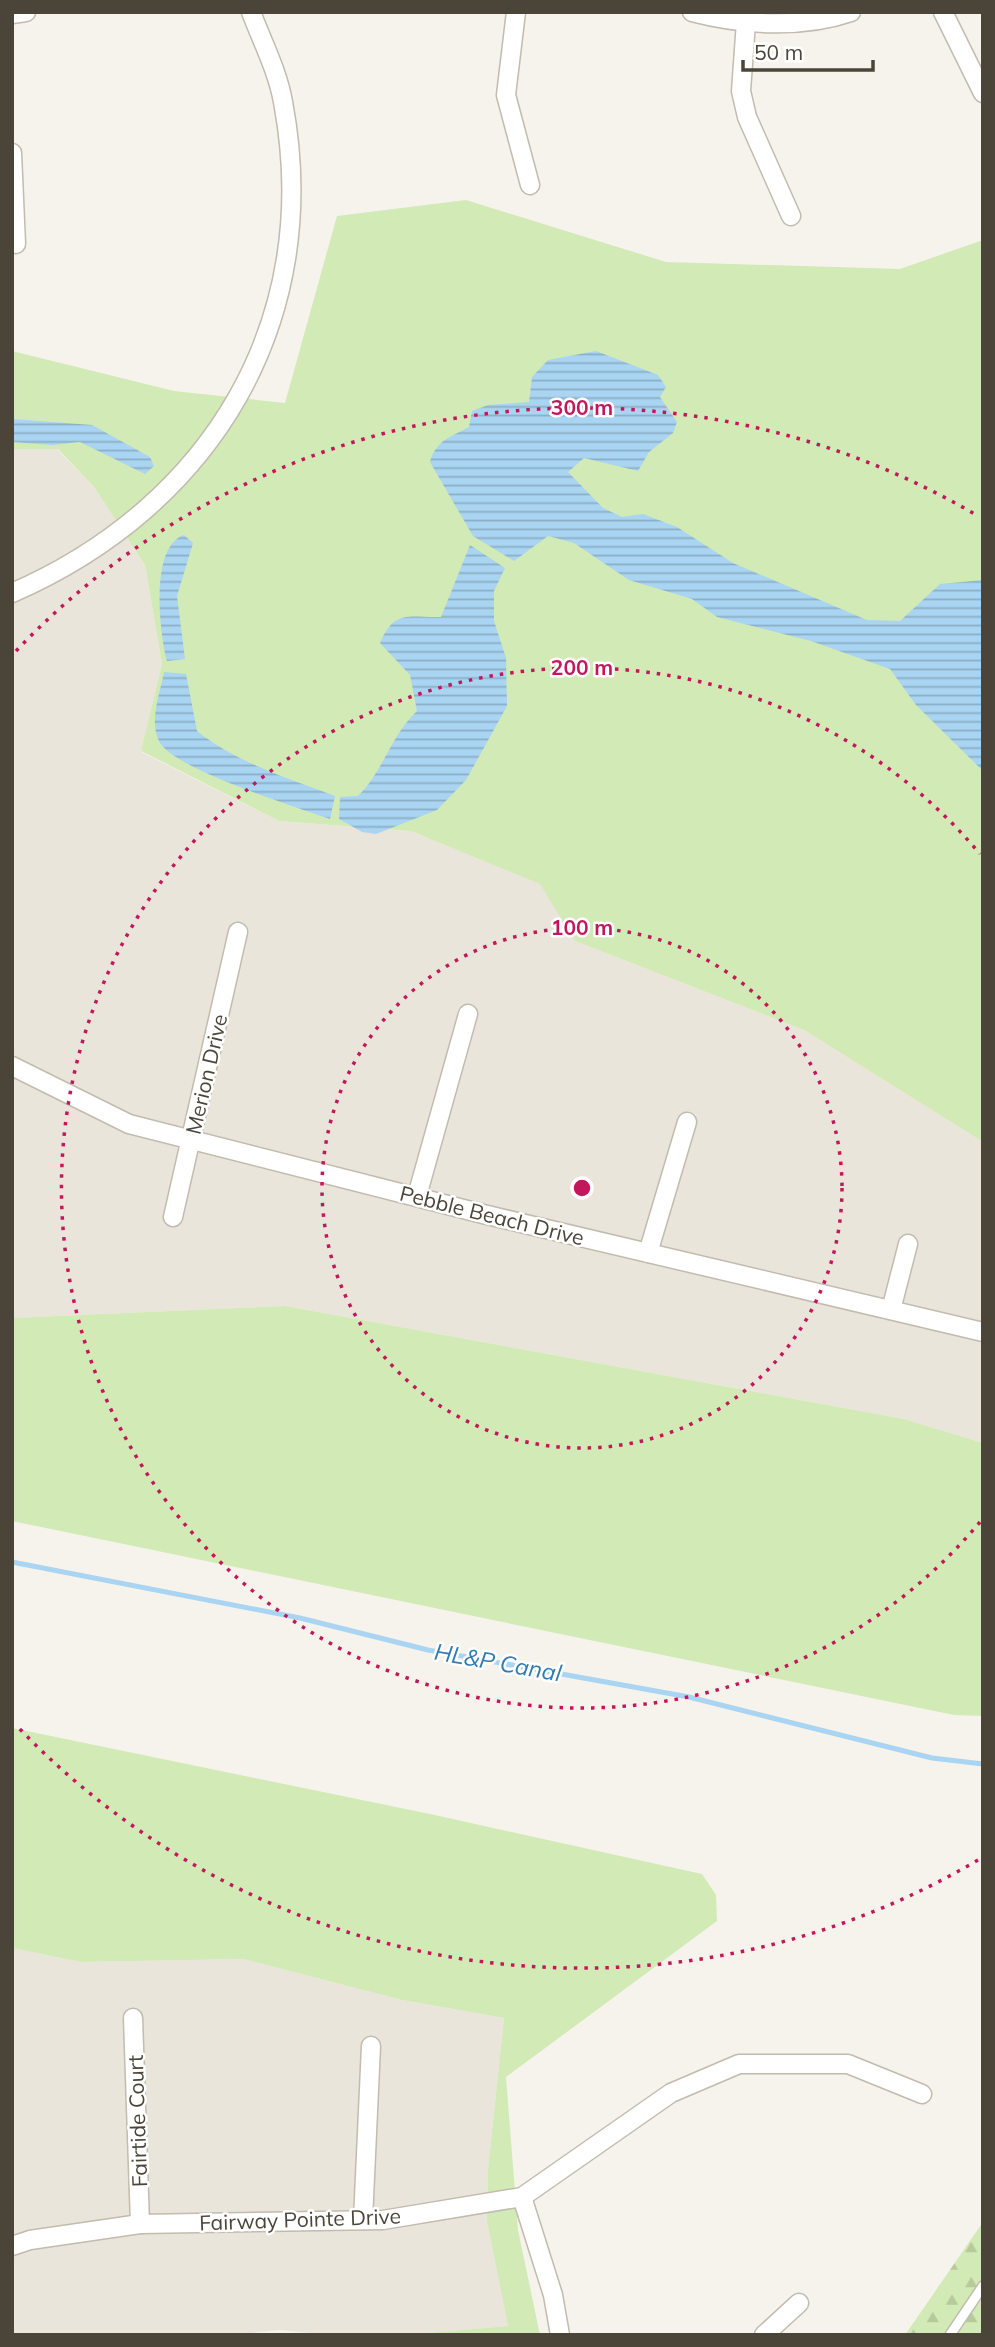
<svg xmlns="http://www.w3.org/2000/svg" width="995" height="2347" viewBox="0 0 995 2347" font-family="Mulish,sans-serif">
<defs>
<pattern id="forest-firs" width="22" height="20" patternUnits="userSpaceOnUse" patternTransform="scale(1.75)"><rect width="22" height="20" fill="#d2eab5"/><path d="M5 1l3.5 6h-7zM16 11l3.5 6h-7z" fill="#b6ca9c"/></pattern>
<pattern id="water-rules" width="6" height="5" patternUnits="userSpaceOnUse" patternTransform="scale(1.75)"><rect width="6" height="5" fill="#a9d4f2"/><path d="M0 2.5h6" fill="none" stroke="#8caec5"/></pattern>
</defs>
<rect width="100%" height="100%" fill="#f6f3ec"/>
<!-- residential -->
<g fill="#eae5da">
<polygon points="12,449 57,449 94,487 145,565 162,664 141,752 279,821 411,831 541,884 575,941 804,1030 983,1142 983,1443 904,1419 285,1306 12,1318"/>
<polygon points="12,1948 81,1962 243,1959 402,2000 504,2018 488,2169 487,2222 508,2326 404,2335 330,2335 279,2330 231,2335 12,2335"/>
</g>
<!-- grass -->
<g fill="#d2eab5">
<polygon points="466,200 666,262 900,269 983,240 983,1142 804,1030 575,941 540,884 411,831 279,821 141,751 162,664 145,565 94,487 58,449 12,449 12,351 174,391 285,403 337,216"/>
<polygon points="285,1306 904,1419 983,1443 983,1716 954,1715 12,1521 12,1318"/>
<polygon points="12,1728 430,1814 702,1874 716,1895 717,1921 506,2077 518,2230 540,2335 404,2335 508,2326 487,2222 488,2169 504,2018 402,2000 243,1959 81,1962 12,1948"/>
</g>
<!-- forest -->
<polygon fill="url(#forest-firs)" points="983,2222 983,2335 905,2335"/>
<!-- water -->
<g fill="url(#water-rules)">
<path d="M596,351l62,24 8,12 -6,10 17,25 -4,11 -24,19 -11,19 -54,-13 -16,14 35,36 19,9 21,-3 34,13 56,36 134,57 33,1 40,-37 43,-4v191l-67,-66 -26,-36 -79,-28 -94,-24 -25,-18 -63,-19 -55,-37 -26,-7 -34,25 -41,-25 -43,-74c6,-22 21,-25 39,-35l3,-16 16,-6 41,-3 3,-25 16,-17z"/>
<polygon points="12,419 92,425 150,457 154,466 145,474 80,442 52,445 12,442"/>
<path d="M184,535l9,8 -16,53 8,63 -18,2c-7,-28 -18,-114 17,-126z"/>
<path d="M470,545l35,23 -11,23v30l12,37 1,48 -41,74 -29,30 -61,24 -14,-2 -23,-13 1,-22 18,-1c25,-24 33,-61 59,-85l-7,-36 -30,-32c15,-34 28,-25 61,-26z"/>
<path d="M164,672l22,2 11,57c40,32 91,47 138,65l-5,23c-33,-12 -158,-50 -171,-78 -10,-21 1,-47 5,-69z"/>
</g>
<g fill="none" stroke-linecap="round" stroke-linejoin="round">
<!-- stream -->
<polyline stroke="#a9d4f2" stroke-width="5" points="12,1562 300,1618 428,1650 689,1697 932,1758 983,1764"/>
<defs>
<polyline id="lane" points="950,2335 983,2286"/>
<g id="street">
<polyline points="516,12 506,95 530,185"/>
<path d="M692,12c50,13 109,17 159,0"/>
<polyline points="943,12 983,93"/>
<polyline points="12,14 26,12"/>
<polyline points="746,22 741,91 747,117 791,216"/>
<polyline points="12,153 16,244"/>
<path d="M12,593c200,-87 312,-273 271,-491 -5,-30 -21,-61 -32,-90"/>
<polyline points="12,1066 129,1124 483,1214 983,1332"/>
<polyline points="417,1196 468,1014"/>
<polyline points="173,1217 238,932"/>
<polyline points="648,1253 687,1122"/>
<polyline points="891,1310 908,1244"/>
<polyline points="133,2018 140,2224"/>
<polyline points="522,2197 553,2295 560,2335"/>
<polyline points="363,2220 371,2046"/>
<polyline points="12,2246 30,2240 140,2224 383,2220 522,2197 671,2093 739,2064 848,2064 922,2094"/>
<polyline points="764,2335 799,2303"/>
</g>
</defs>
<!-- lane casing -->
<use href="#lane" stroke="#c2bbae" stroke-width="12"/>
<!-- street casing -->
<use href="#street" stroke="#c2bbae" stroke-width="21"/>
<!-- lane -->
<use href="#lane" stroke="#fff" stroke-width="9"/>
<!-- street -->
<use href="#street" stroke="#fff" stroke-width="18"/>
</g>
<!-- distance rings -->
<g fill="none" stroke="#c2185b" stroke-width="3.5" stroke-dasharray="3.5 7">
<circle cx="582" cy="1188" r="260"/>
<path d="M980 1522A520 520 0 1 1 980 854"/>
<path d="M978 1860A780 780 0 0 1 16 1725M16 651A780 780 0 0 1 978 516"/>
</g>
<g text-anchor="middle" dominant-baseline="central" stroke-width="5" stroke-linejoin="round" paint-order="stroke">
<!-- street labels -->
<g font-size="21" fill="#4b4439" stroke="#fff">
<text transform="translate(206 1074) rotate(-77)">Merion Drive</text>
<text transform="translate(492 1215) rotate(14)">Pebble Beach Drive</text>
<text transform="translate(137 2121) rotate(-92)">Fairtide Court</text>
<text transform="translate(300 2219) rotate(-2)">Fairway Pointe Drive</text>
</g>
<!-- water labels -->
<g font-size="23" font-style="italic" fill="#2e7ab2" stroke="#fff">
<text transform="translate(498 1662) rotate(10)">HL&amp;P Canal</text>
</g>
</g>
<circle cx="582" cy="1188" r="10" fill="#c2185b" stroke="#fff" stroke-width="3.5"/>
<g font-size="21" text-anchor="middle" font-weight="bold" fill="#c2185b" stroke="#fff" stroke-width="5" stroke-linejoin="round" paint-order="stroke">
<text x="582" y="415">300 m</text>
<text x="582" y="675">200 m</text>
<text x="582" y="935">100 m</text>
</g>
<!-- border -->
<rect width="995" height="2347" fill="none" stroke="#4b4439" stroke-width="28"/>
<!-- scale -->
<path d="M743 60v10h130v-10" fill="none" stroke="#4b4439" stroke-width="3.5"/>
<text x="754" y="60" font-size="21" fill="#4b4439" stroke="#ffffff" stroke-width="5" paint-order="stroke">50 m</text>
</svg>
